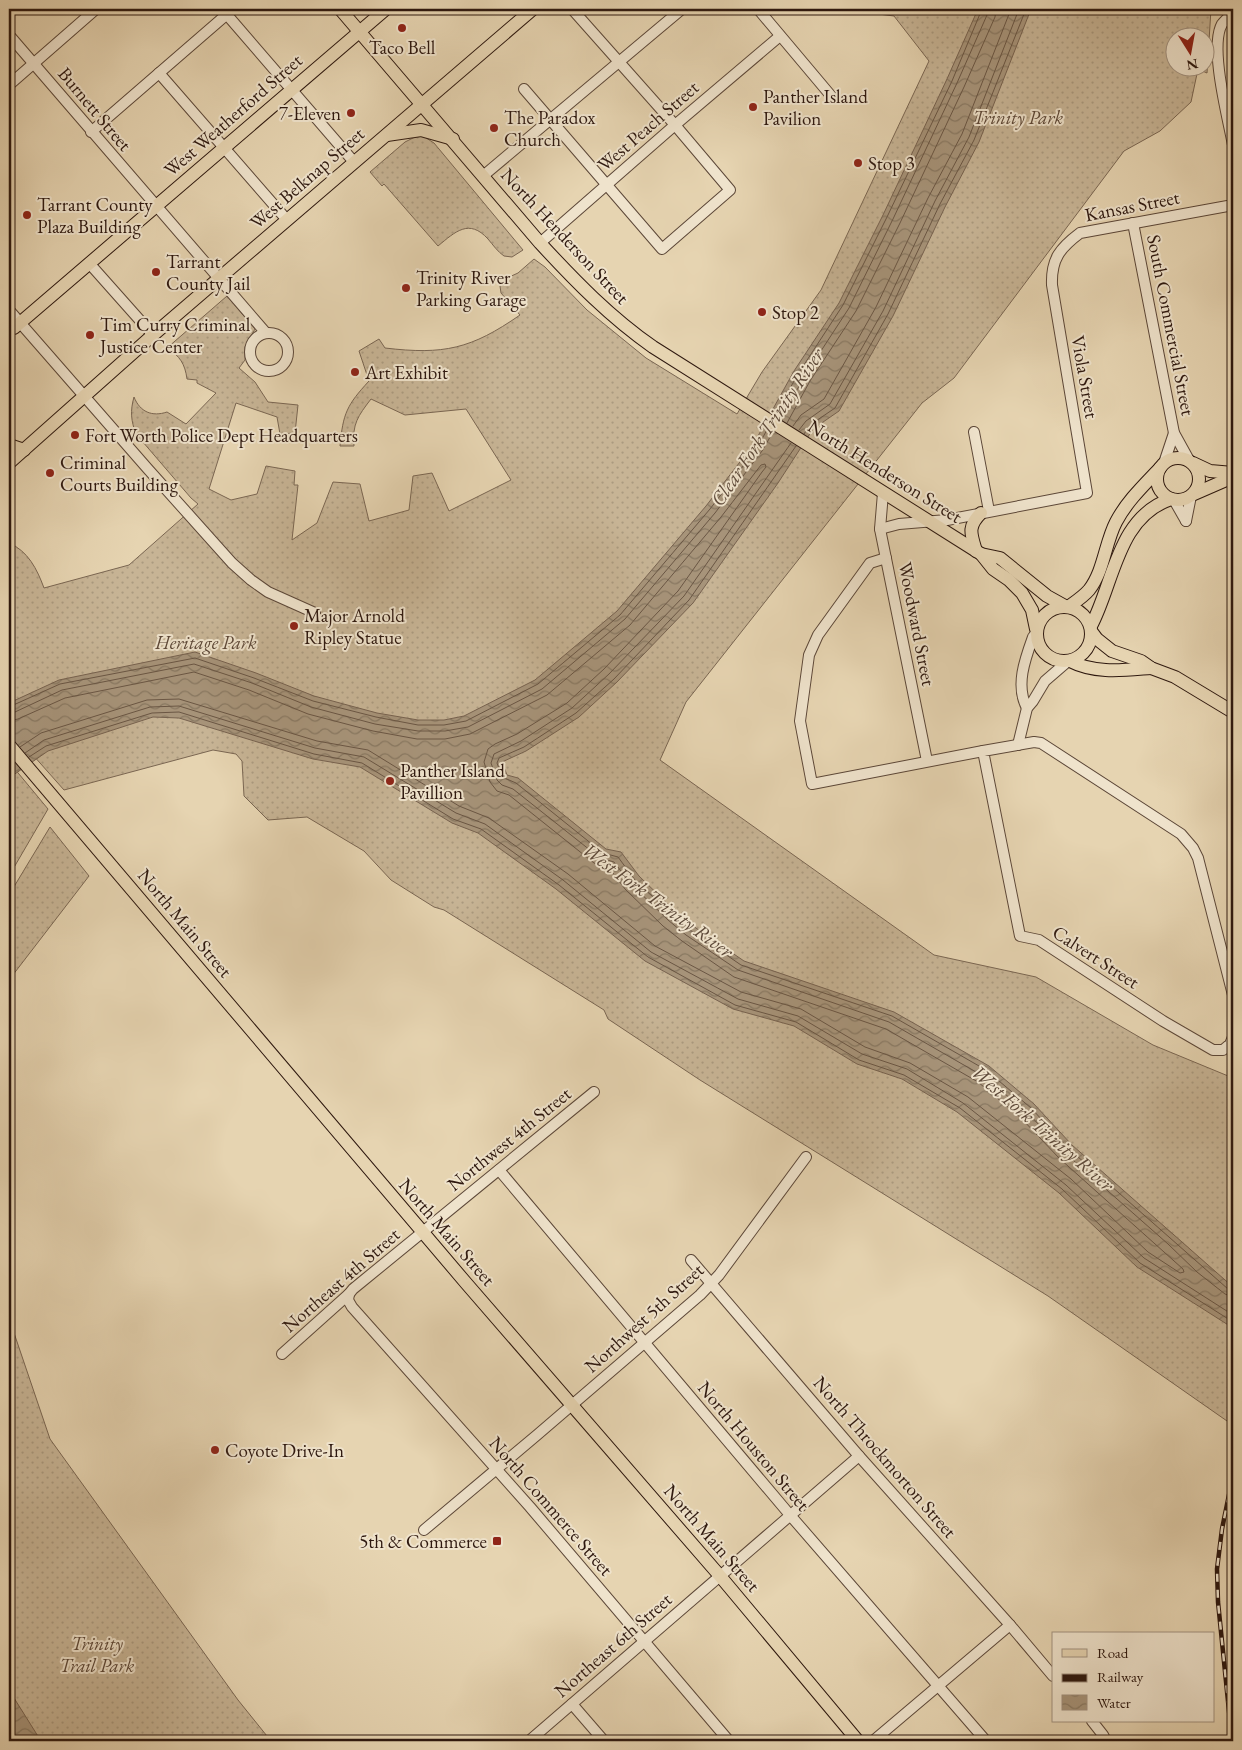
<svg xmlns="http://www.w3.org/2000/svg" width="1242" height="1750" viewBox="0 0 1242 1750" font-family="'EB Garamond',serif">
<defs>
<pattern id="grass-dots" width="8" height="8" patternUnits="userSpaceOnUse" patternTransform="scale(1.25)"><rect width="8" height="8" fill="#c7b495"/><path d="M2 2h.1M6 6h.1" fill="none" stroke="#ab9a7f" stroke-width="1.8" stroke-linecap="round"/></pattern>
<pattern id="water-waves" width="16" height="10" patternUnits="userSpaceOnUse" patternTransform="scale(1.25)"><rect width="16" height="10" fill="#a7947a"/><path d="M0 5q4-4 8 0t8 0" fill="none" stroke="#887862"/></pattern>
</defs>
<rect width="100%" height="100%" fill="#e6d4b1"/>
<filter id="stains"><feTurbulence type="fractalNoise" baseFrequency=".004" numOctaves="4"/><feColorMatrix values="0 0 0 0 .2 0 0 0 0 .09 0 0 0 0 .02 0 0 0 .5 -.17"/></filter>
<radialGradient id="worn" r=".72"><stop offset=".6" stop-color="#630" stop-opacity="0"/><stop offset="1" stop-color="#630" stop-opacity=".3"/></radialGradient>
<!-- grass -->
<g fill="url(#grass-dots)" stroke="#7a6652" fill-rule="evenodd">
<path d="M839,9h372l-4,64 -9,-4 -7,33 -31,29 -36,20 -170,227 -32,25 -236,299 -26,58 274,195 102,22 117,68 80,33v330l-6,13 -179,-125 -348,-216 -92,-61 -4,-9 -160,-100 -10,-3 -43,-27 -27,-29 -57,-34 -39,3 -24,-24 -2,-35 -6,-7 -23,-4 -149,40 -55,-62v-185c19,8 28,26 35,45l85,-23 69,-61 -7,-6 -55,-64c-5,-13 -6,-23 -2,-37 6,15 18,20 33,15l19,12 30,-31 -19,-10v-3l-10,-1c-2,-15 -7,-23 -20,-31l60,-52 28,33 -10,18v13l-6,8 16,14 13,20 30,3 -3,28 -15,1 -3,-17 -41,-14 -27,86 22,11 26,-6 9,-28 29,5 -1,14h4l-6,55 25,-17 16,-41 27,2 9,37 40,-11 4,-34 19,-3 17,38 62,-31 -45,-71 -61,6 -34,-16c-13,17 -19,25 -17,47h-14c3,-33 7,-41 29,-65l-10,-30 20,-12 6,9c59,7 86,1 135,-33l-19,-22 -1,-7 7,-8 11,-5 16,-14 11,8 42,43 59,48 91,56 25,-42 59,-82 108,-229 -35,-45zM1174,38h30v30h-30z"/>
<path d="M417,136h6l11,7 89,107 -11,7 -8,-1c-6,-4 -11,-11 -16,-17 -19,-21 -33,-7 -50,7l-54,-62 -2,2 -12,-14 35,-30z"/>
<polygon points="9,762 48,809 9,876"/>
<polygon points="50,827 89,876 9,980 9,895"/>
<polygon points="9,1301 12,1327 50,1439 238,1700 271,1741 9,1741"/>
</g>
<!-- water -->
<g fill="url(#water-waves)" stroke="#77624f">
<polygon points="978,9 1031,9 979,142 945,207 893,316 839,411 813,429 778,483 693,603 617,682 579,717 526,751 502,762 507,775 518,778 606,849 621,852 639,876 676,912 693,926 744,961 894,1012 989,1066 1034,1104 1072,1145 1233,1287 1233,1328 1137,1267 1059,1193 957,1112 902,1079 857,1064 794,1026 733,1009 645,961 556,889 478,833 452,823 360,767 313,759 179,718 153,717 48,751 9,778 9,703 59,680 195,652 256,673 314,696 377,713 418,720 444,720 464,716 535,680 617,611 706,506 753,445 794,371 839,303 883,215 947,79"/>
<polygon points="9,1690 41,1741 9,1741"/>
</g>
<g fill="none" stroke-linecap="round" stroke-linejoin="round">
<!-- shore -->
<g stroke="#6a5644" stroke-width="1">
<polyline points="775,415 798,374 843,305 887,217 952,81 982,9"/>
<polyline points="781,419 804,377 849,308 893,219 957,83 987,15 988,9"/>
<polyline points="787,423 810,381 856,311 900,223 964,87 995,17 996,9"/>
<polyline points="793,426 801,415 824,399 876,307 928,198 962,134 1011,9"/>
<polyline points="799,430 806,421 830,404 883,311 935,201 969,137 1019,9"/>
<polyline points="804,434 810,425 835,408 888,314 940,204 974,140 1026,9"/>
<polyline points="791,443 684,596 609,674 572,708 521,741 494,754 491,763 497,780 502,785 513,789 600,858 614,862 631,884 668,920 686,935 738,970 889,1022 983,1076 1027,1112 1065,1153 1168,1244 1197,1272 1225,1294 1233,1297"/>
<polyline points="796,446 689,600 614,679 576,713 524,747 499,758 497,763 502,777 516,783 603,853 618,857 635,880 673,916 690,930 741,965 892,1016 986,1070 1031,1108 1069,1149 1228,1289 1233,1291"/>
<polyline points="9,707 60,684 195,658 254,678 313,701 376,717 418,725 444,725 466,721 538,684 620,615 710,509 757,448 768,428"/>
<polyline points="9,713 15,712 62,690 194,664 252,683 311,707 375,724 418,731 445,731 468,727 542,689 625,619 715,513 762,451 773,432"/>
<polyline points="9,721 18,719 65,698 194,672 249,690 308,714 373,731 417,739 445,739 470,734 547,695 630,625 721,517 761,465 765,464 766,467 762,472 678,591 604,669 567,703 517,734 495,744 488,749 484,762 490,782 497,791 509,795 594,863 610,869 625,889 663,926 682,941 734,977 886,1029 978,1082 1021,1118 1059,1158 1183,1269 1184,1272 1180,1273 1148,1252 1071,1179 968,1097 910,1063 865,1047 801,1009 741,992 655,946 568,874 489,818 459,806 368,750 317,741 179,699 147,700 41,733 20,747"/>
<polyline points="25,753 44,740 150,707 179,706 315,748 364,757 456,813 485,824 563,880 651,952 738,999 798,1016 862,1054 907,1069 963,1103 1066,1185 1144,1258 1233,1315"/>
<polyline points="29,757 46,746 152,713 179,712 314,754 362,763 453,819 481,829 559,885 648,957 735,1005 796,1022 859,1060 904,1075 960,1108 1062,1189 1140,1263 1233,1322"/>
</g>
<defs>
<g id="minor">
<polyline points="222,9 354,162"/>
<polyline points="758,9 832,97"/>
<path d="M1233,13c-3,3 -8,7 -11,11 -13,23 6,94 11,121"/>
<polyline points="9,35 266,333"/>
<polyline points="159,73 287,220"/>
<polyline points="9,85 96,9"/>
<polyline points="524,89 662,249 730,190 675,125 572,9"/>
<polyline points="91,132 233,9"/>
<polyline points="483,176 682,9"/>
<polyline points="1133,223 1174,433 1190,462"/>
<polyline points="540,243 675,125 780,36"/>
<polyline points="89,263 153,335"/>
<polyline points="9,310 147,468 232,563 251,580 268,592 315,613"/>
<circle cx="269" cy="352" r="19"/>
<polyline points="974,432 989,511"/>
<polyline points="1164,463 1174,433"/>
<polyline points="883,493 880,529 927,761"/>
<polyline points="1174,500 1186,521"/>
<polyline points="1186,521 1191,496"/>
<path d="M880,529l19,-5 48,-4 140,-27 -35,-208c-1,-26 8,-37 28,-52l153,-28"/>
<polyline points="886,558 870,563 818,635 809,655 800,721 812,784 983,751"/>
<path d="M1027,708c-12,-22 -2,-49 6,-71l3,-4"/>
<polyline points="1018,745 1027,708 1033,701 1045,681 1067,662"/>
<polyline points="1233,995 1198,858 1193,848 1181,834 1041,743 1034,742 983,751 1020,936 1039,940 1163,1021 1213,1050 1223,1050 1230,1044 1233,1037"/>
<polyline points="499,1170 790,1515 986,1741"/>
<polyline points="691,1260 859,1456 1010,1625 1053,1676"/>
<polyline points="349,1294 348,1300 352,1307 530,1507 729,1741"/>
<polyline points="282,1354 349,1294 353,1289 594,1092"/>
<polyline points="424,1530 537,1435 700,1295 719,1275 806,1157"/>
<polyline points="572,1704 604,1741"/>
<polyline points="1092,1721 1103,1735 1106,1741"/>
<polyline points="529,1741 859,1456"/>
<polyline points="873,1741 1010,1625"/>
</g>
<g id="major">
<path d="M340,9l200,234c35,38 70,74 113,104l328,207 12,15 16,11 13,13 10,17 4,19"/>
<polyline points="387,135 421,130 453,139"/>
<polyline points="14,328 386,9"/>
<polyline points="9,445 24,450"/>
<circle cx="1178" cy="479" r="21"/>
<polyline points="9,463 153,335 533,9"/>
<polyline points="1193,463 1210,471 1233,473"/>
<polyline points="1194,494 1233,477"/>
<path d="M976,551c-5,-17 -9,-24 5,-38"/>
<polyline points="981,554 1000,558 1047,596 1065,606"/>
<circle cx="1064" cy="634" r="27"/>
<path d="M1068,607c7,-5 15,-10 21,-17 15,-19 16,-47 27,-68 11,-21 28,-37 44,-54"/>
<path d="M1091,626c23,-43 26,-109 80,-127"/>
<polyline points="1091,631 1097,639 1112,651 1141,661 1151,668 1175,677 1233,712"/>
<path d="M1070,661c25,13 54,9 81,7"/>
<polyline points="9,745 466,1283 720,1576 858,1741"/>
</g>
</defs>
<!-- minor casing -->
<use href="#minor" stroke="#5c4738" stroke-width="12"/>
<!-- major casing -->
<use href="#major" stroke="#2e180f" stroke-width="14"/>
<!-- minor -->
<use href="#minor" stroke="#efe3cc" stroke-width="10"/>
<!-- major -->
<use href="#major" stroke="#e6d4b1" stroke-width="12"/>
<defs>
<polyline id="rail" points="1232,1741 1218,1602 1217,1569 1222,1529 1233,1475"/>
</defs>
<!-- rail casing -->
<use href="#rail" stroke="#2e180f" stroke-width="4.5"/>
<!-- rail -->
<use href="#rail" stroke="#efe3cc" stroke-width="2.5" stroke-dasharray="8" stroke-linecap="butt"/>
</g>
<!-- markers -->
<g fill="#8f2418" stroke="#efe3cc" stroke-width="2">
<circle cx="402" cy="28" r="5"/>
<circle cx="753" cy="107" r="5"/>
<circle cx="351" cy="113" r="5"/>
<circle cx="494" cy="128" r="5"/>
<circle cx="858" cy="163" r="5"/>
<circle cx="27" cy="215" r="5"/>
<circle cx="156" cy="272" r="5"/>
<circle cx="406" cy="288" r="5"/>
<circle cx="762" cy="312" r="5"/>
<circle cx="90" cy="335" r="5"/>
<circle cx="355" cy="372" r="5"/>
<circle cx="75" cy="435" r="5"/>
<circle cx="50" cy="473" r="5"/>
<circle cx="294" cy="626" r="5"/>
<circle cx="390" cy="781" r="5"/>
<circle cx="215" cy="1450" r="5"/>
<rect x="492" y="1536" width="10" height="10" rx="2.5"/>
</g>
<g text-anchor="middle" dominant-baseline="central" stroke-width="4" stroke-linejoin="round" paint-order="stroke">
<!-- poi labels -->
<g font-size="19" fill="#2e180f" stroke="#efe3cc" text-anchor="start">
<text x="402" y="47" text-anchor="middle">Taco Bell</text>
<text x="763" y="96">Panther Island<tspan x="763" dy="22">Pavilion</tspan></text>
<text x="341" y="113" text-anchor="end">7-Eleven</text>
<text x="504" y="117">The Paradox<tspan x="504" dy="22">Church</tspan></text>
<text x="868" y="163">Stop 3</text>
<text x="37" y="204">Tarrant County<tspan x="37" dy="22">Plaza Building</tspan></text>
<text x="166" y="261">Tarrant<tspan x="166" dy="22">County Jail</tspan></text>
<text x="416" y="277">Trinity River<tspan x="416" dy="22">Parking Garage</tspan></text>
<text x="772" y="312">Stop 2</text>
<text x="100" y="324">Tim Curry Criminal<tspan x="100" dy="22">Justice Center</tspan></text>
<text x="365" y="372">Art Exhibit</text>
<text x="85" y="435">Fort Worth Police Dept Headquarters</text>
<text x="60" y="462">Criminal<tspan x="60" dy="22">Courts Building</tspan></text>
<text x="304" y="615">Major Arnold<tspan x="304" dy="22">Ripley Statue</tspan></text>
<text x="400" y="770">Panther Island<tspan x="400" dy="22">Pavillion</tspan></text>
<text x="225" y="1450">Coyote Drive-In</text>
<text x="487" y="1541" text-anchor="end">5th &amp; Commerce</text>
</g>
<!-- street labels -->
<g font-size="19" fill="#2e180f" stroke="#efe3cc">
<text transform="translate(95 109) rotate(50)">Burnett Street</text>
<text transform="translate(233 115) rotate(-41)">West Weatherford Street</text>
<text transform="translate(648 126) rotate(-41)">West Peach Street</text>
<text transform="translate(307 178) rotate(-41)">West Belknap Street</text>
<text transform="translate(1132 206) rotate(-11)">Kansas Street</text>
<text transform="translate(565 236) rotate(47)">North Henderson Street</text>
<text transform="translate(1171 325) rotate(79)">South Commercial Street</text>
<text transform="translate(1085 377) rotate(80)">Viola Street</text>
<text transform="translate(885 471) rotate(32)">North Henderson Street</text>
<text transform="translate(917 624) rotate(79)">Woodward Street</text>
<text transform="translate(185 923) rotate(50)">North Main Street</text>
<text transform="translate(1096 957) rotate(33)">Calvert Street</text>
<text transform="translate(509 1139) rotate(-39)">Northwest 4th Street</text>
<text transform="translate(447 1232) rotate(49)">North Main Street</text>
<text transform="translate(341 1280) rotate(-41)">Northeast 4th Street</text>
<text transform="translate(644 1318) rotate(-42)">Northwest 5th Street</text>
<text transform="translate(754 1446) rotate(50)">North Houston Street</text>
<text transform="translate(885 1457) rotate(49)">North Throckmorton Street</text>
<text transform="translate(551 1506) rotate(49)">North Commerce Street</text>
<text transform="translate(712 1538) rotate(49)">North Main Street</text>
<text transform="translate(613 1645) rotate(-41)">Northeast 6th Street</text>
</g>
<!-- park labels -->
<g font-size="19" font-style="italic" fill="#5c4737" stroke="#efe3cc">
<text x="1018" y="117">Trinity Park</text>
<text x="206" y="642">Heritage Park</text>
<text x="97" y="1643">Trinity<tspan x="97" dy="22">Trail Park</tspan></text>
</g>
<!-- water labels -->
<g font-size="20" font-style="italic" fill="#5e4a3a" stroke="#efe3cc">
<text transform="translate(767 427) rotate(-56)">Clear Fork Trinity River</text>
<text transform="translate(658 900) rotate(36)">West Fork Trinity River</text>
<text transform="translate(1043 1128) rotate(41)">West Fork Trinity River</text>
</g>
</g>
<!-- margin -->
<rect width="1242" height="1750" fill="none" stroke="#e6d4b1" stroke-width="30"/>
<rect x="10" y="10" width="1222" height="1730" fill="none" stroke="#2e180f" stroke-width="2.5"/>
<rect x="15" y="15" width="1212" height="1720" fill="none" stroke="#2e180f"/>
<!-- legend -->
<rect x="1052" y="1632" width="162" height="90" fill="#efe3cc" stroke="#a29280"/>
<rect x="1062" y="1649" width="25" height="8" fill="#e6d4b1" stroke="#a29280"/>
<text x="1097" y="1658" font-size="15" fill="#2e180f">Road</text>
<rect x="1062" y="1674" width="25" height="8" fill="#2e180f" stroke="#a29280"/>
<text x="1097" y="1682" font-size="15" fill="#2e180f">Railway</text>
<rect x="1062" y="1695" width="25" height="15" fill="url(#water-waves)" stroke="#a29280"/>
<text x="1097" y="1708" font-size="15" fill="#2e180f">Water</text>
<!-- north arrow -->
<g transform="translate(1190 52) rotate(169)"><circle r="24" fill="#efe3cc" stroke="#a29280"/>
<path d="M0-4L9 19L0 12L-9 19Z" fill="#8f2418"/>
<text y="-8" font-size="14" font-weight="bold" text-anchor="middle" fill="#2e180f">N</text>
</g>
<rect width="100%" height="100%" filter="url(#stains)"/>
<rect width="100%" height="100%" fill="url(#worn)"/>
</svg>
